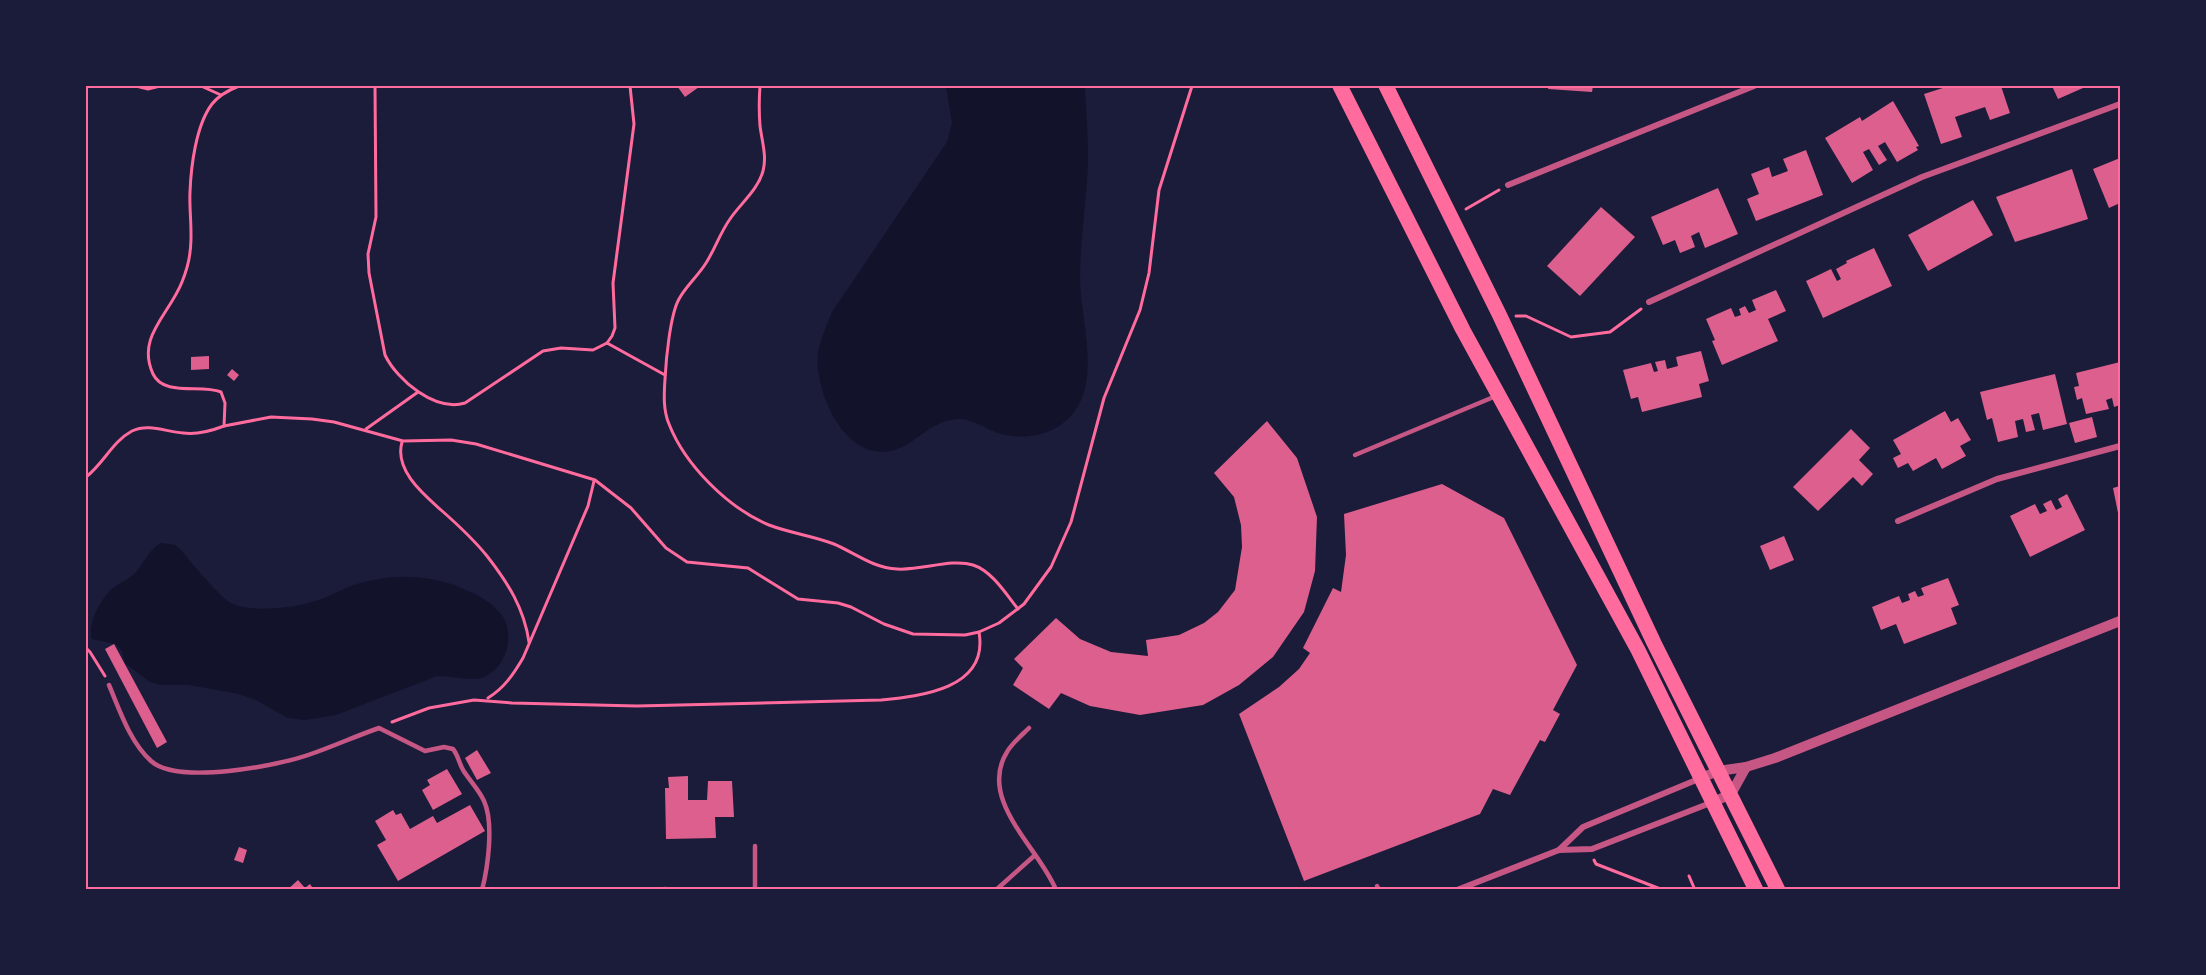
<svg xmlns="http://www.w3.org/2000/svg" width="2206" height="975" viewBox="0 0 2206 975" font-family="'Alegreya Sans',sans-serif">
<rect width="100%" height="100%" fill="#1b1b3a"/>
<!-- water -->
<g fill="#12122b">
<path d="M946,86h139c1,24 3,48 3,72 -1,41 -8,82 -8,123 1,37 18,92 -2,125 -16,28 -50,36 -80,27 -12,-4 -25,-14 -38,-14 -30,0 -43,26 -69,32 -43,8 -69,-46 -73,-82 -3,-20 7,-39 14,-57l115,-170 5,-19z"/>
<path d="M161,543l14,2 5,4c9,11 42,51 53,55 23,9 63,4 85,-4 16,-5 30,-15 47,-18 31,-8 64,-7 94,5 17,7 33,14 44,30 14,22 -1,62 -30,62 -12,0 -24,-3 -36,-3l-101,39 -31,5 -17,-2 -32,-18 -17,-6 -50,-9h-28l-11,-3 -25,-19 -3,-12 -6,-7 -24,-5c-5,-15 9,-41 21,-51 8,-6 17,-9 23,-16 9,-11 13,-22 25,-29z"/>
</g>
<!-- building -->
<g fill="#dd5f8e">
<polygon points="677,86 698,86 699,87 685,97"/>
<polygon points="1549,86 1593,86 1592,92 1548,89"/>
<polygon points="1949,86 2001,86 2010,113 1990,120 1985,107 1955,117 1962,137 1941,144 1924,94"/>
<polygon points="2052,86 2082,86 2083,88 2058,99"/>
<polygon points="1893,101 1919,146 1916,147 1918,150 1897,162 1885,142 1878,146 1887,160 1879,165 1869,149 1863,152 1873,170 1852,183 1825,138 1860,117 1862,121"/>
<polygon points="1806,150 1823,195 1756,221 1747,199 1759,194 1751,174 1769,167 1772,177 1788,171 1783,159"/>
<polygon points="2120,158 2120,203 2109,208 2093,169"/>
<polygon points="2072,169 2088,219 2015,242 1996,197"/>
<polygon points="1718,188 1738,234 1705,248 1699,232 1691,236 1695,247 1680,253 1675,240 1663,245 1651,217"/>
<polygon points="1973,200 1993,235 1928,271 1908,235"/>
<polygon points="1601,207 1635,237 1580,296 1547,266"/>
<polygon points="1874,248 1892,286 1823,318 1806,281 1831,269 1837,281 1841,279 1836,269 1847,263 1846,261"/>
<polygon points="1776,290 1786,311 1768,319 1778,341 1722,365 1712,341 1715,340 1706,319 1731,308 1735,317 1741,315 1739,309 1745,306 1749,313 1756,310 1752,300"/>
<polygon points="1701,351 1709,381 1699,384 1702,397 1642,412 1638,397 1631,399 1623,370 1651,363 1654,372 1658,371 1655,362 1665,360 1667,369 1678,366 1676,357"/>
<polygon points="209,356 209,369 191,370 191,357"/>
<polygon points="2120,362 2120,405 2114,407 2112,398 2106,400 2109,409 2086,414 2082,398 2077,400 2074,387 2079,386 2076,373"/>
<polygon points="232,369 239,375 234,381 227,375"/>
<polygon points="2055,374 2067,424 2043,430 2039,413 2031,415 2035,430 2026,432 2023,419 2015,421 2018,437 1998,442 1992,418 1987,420 1980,392"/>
<polygon points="1945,411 1951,422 1958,418 1971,440 1960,446 1966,456 1942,469 1936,458 1913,471 1908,463 1898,468 1893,458 1901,454 1893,440"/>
<polygon points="2092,417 2097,437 2075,443 2069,423"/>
<polygon points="1267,421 1297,458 1317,517 1315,571 1304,612 1273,657 1239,685 1203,705 1140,715 1090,706 1061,693 1049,709 1013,685 1023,668 1014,659 1056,618 1080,639 1111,652 1148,656 1146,640 1179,635 1204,623 1218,612 1235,590 1242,547 1241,525 1234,497 1214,473"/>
<polygon points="1851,429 1870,448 1859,460 1873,474 1862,486 1853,477 1818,511 1793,487"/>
<polygon points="1442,484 1504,518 1577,665 1553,710 1560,714 1545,742 1540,740 1510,795 1493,789 1480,814 1304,881 1239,714 1279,687 1299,669 1310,653 1303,648 1333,588 1341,592 1346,555 1344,514"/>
<polygon points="2120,486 2120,518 2119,518 2113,488"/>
<polygon points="2067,494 2085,530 2030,557 2010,516 2035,504 2040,514 2047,511 2043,504 2051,500 2056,510 2062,507 2058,499"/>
<polygon points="1784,536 1794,560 1770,570 1760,546"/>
<polygon points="1948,578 1959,605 1951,608 1957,624 1904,644 1896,624 1881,630 1872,607 1899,596 1902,603 1910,600 1908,594 1915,591 1918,597 1924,595 1921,588"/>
<polygon points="114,644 167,742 157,748 105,649"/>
<polygon points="477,750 491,773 477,780 465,758"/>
<polygon points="447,769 462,794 433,810 422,790 430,785 427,780"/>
<polygon points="688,776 688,800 707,800 708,781 732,781 734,817 715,817 716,838 666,839 665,788 669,788 668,777"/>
<polygon points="470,805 485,831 398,881 377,845 386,840 375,821 393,810 396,815 401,813 410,829 433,816 437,823"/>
<polygon points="239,847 247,850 243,863 234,860"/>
<polygon points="298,880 305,888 310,884 314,890 287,890"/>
</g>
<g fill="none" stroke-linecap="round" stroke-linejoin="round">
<!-- path -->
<g stroke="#ff6b9d" stroke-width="3">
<polyline points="136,86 148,89 160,86"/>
<polyline points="201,86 221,95"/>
<path d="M375,86l1,131 -8,37 1,19 16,82c12,25 50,57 80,48l78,-52 18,-3 32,2 14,-7 5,-7 3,-8 -2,-45 21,-159 -4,-38"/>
<path d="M760,86c-1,13 -1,27 0,40 2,15 7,31 3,45 -5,19 -23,33 -33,48 -10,14 -15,30 -24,44 -8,13 -20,23 -27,36 -9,16 -13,61 -14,80 -1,15 -2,31 4,45 16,41 59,84 100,101 21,8 44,11 65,19 21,9 39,24 63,25 23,2 55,-11 76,-4 19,6 33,29 45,44"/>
<polyline points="1466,209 1499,190"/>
<polyline points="1516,316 1526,316 1571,337 1610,332 1641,309"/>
<polyline points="607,343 665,375"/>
<polyline points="224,426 271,417 312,419 334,422 403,441 451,440 476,444 595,480 631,508 666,548 687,562 748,568 798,599 838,603 851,607 884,624 913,634 965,635 979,632"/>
<polyline points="366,429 418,392"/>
<path d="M402,442c-8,28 21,52 39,68 16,14 33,30 46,46 21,27 37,52 42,86"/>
<path d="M86,477c17,-13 27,-36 46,-46 17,-8 34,1 51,2 14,2 28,-2 41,-7l1,-23 -4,-11c-20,-8 -57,5 -68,-18 -17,-37 16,-59 29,-92 4,-10 7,-19 8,-30 3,-20 -1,-40 0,-60 1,-26 6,-67 22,-88 7,-9 17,-14 27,-18"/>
<polyline points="86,648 90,652 105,676"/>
<path d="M488,698c16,-10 25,-23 35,-40l65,-152 6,-25"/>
<path d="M392,722l37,-14 45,-8 38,3 125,3 244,-6c40,-4 108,-11 98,-68l20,-9 25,-19 27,-37 20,-45 33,-124 36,-88 9,-37 10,-83 33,-104"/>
<polyline points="1594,860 1596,864 1663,890"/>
<polyline points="1689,876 1695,890"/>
</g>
<!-- service -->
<g stroke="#c65784" stroke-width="4.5">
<polyline points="1355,455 1496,396"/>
<path d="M109,685c11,26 21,57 42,76 27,24 127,5 160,-7 23,-8 45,-18 68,-26l46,23 19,-4 9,2c5,6 6,14 10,21 7,11 16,20 21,31 10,22 4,66 -2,89"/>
<path d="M1029,728c-7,7 -17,15 -22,24 -30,48 33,97 49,138"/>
<polyline points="1377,886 1379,890"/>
<polyline points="665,889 672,890"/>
<polyline points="755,890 755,846"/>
<polyline points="996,890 1034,856"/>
</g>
<!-- minor -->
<g stroke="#c65784" stroke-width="6">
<polyline points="1508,185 1754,86"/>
<polyline points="1649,302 1922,177 2120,104"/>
<polyline points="1898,521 1997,479 2120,446"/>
<polyline points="1559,850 1583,827 1701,778"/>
<polyline points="1457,890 1559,850 1592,849 1713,802"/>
</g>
<!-- tertiary -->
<g stroke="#c65784" stroke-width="10">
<polyline points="1701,778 1718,771 1746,767 1775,758 2120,621"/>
<polyline points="1713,802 1731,794 1746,767"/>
</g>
<!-- primary -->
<g stroke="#ff6b9d" stroke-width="15">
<polyline points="1340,86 1463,330 1638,650 1756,890"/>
<polyline points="1386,86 1499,314 1654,643 1778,890"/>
</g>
</g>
<!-- border -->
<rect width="2206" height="975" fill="none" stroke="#1b1b3a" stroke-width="174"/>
<rect x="87" y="87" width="2032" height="801" fill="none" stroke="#ff6b9d" stroke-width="2"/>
</svg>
